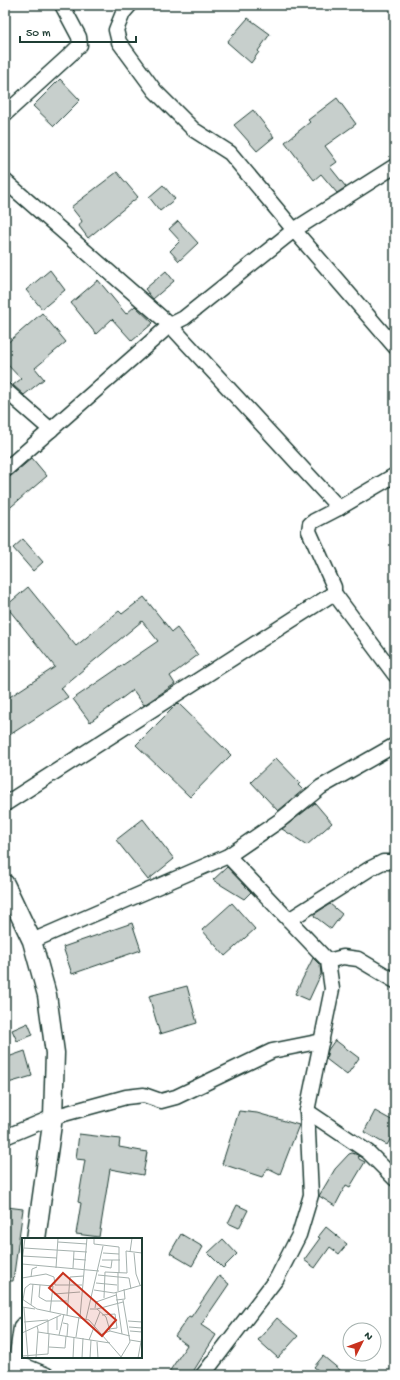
<svg xmlns="http://www.w3.org/2000/svg" width="400" height="1380" viewBox="0 0 400 1380" font-family="'Gochi Hand',sans-serif">
<rect width="100%" height="100%" fill="#fff"/>
<filter id="ink" filterUnits="userSpaceOnUse"><feTurbulence type="fractalNoise" baseFrequency=".025" numOctaves="2"/><feDisplacementMap in="SourceGraphic" scale="8" xChannelSelector="R" yChannelSelector="G"/><feConvolveMatrix kernelMatrix="1 2 1 2 8 2 1 2 1" color-interpolation-filters="sRGB"/></filter>
<g filter="url(#ink)">
<!-- building -->
<g fill="#c7cfcc" stroke="#1f3d34">
<polygon points="248,18 270,34 258,51 259,52 251,63 227,42"/>
<polygon points="60,79 80,100 54,126 33,106"/>
<polygon points="337,98 356,124 325,146 337,162 330,167 346,187 337,193 321,174 314,180 285,142 310,122 308,120"/>
<polygon points="253,110 274,137 257,151 234,125"/>
<polygon points="117,172 138,197 88,238 79,226 82,221 71,207"/>
<polygon points="163,185 175,199 160,211 149,197"/>
<polygon points="178,221 198,243 179,261 170,251 180,241 169,229"/>
<polygon points="50,270 65,290 42,309 26,290"/>
<polygon points="166,271 174,281 153,299 145,289"/>
<polygon points="98,280 126,314 135,306 153,323 132,341 112,319 96,334 71,303"/>
<polygon points="42,313 66,342 35,368 44,379 24,395 13,385 21,379 5,362 5,345"/>
<polygon points="32,458 47,476 5,512 5,478 11,476"/>
<polygon points="23,539 43,562 33,571 13,548"/>
<polygon points="28,587 76,646 119,611 122,614 144,597 172,632 177,628 198,655 170,676 175,684 144,705 133,690 90,722 73,699 158,641 142,621 61,688 68,697 5,738 5,700 55,667 6,606"/>
<polygon points="178,703 231,755 190,797 136,745"/>
<polygon points="276,758 300,783 298,785 303,790 278,811 251,782"/>
<polygon points="315,803 332,823 307,845 282,829"/>
<polygon points="143,819 174,859 148,880 116,840"/>
<polygon points="227,867 251,892 244,899 213,880"/>
<polygon points="232,903 255,929 225,956 202,930"/>
<polygon points="330,904 342,914 331,929 314,916 316,913"/>
<polygon points="132,923 141,950 72,974 63,947"/>
<polygon points="313,958 320,965 321,974 309,1000 295,994"/>
<polygon points="187,986 197,1023 160,1034 149,996"/>
<polygon points="28,1023 33,1035 17,1041 12,1030"/>
<polygon points="335,1040 359,1058 347,1075 326,1059 328,1050"/>
<polygon points="25,1051 32,1076 5,1084 5,1058"/>
<polygon points="239,1111 257,1113 299,1125 280,1174 268,1168 262,1177 222,1164"/>
<polygon points="375,1111 395,1122 395,1131 387,1145 364,1132"/>
<polygon points="79,1134 120,1139 119,1147 147,1152 143,1175 110,1169 99,1237 76,1234 81,1203 78,1202 85,1160 76,1159"/>
<polygon points="352,1153 358,1155 359,1159 365,1162 350,1187 346,1185 335,1206 319,1196 335,1169 349,1154"/>
<polygon points="237,1205 248,1210 239,1228 228,1223"/>
<polygon points="7,1207 23,1209 13,1281 5,1281 5,1223"/>
<polygon points="326,1227 347,1244 339,1254 330,1247 315,1268 304,1260 320,1238 318,1237"/>
<polygon points="181,1234 203,1247 192,1266 170,1253"/>
<polygon points="223,1239 237,1254 223,1268 208,1253"/>
<polygon points="219,1276 229,1284 201,1325 216,1335 191,1375 167,1375 187,1345 175,1336 189,1316 191,1317"/>
<polygon points="277,1318 298,1336 278,1358 258,1340"/>
<polygon points="323,1356 346,1375 324,1375 314,1367"/>
</g>
<g fill="none" stroke-linecap="round" stroke-linejoin="round">
<defs>
<g id="minor">
<polyline points="130,5 123,13 116,30 119,42 155,91 194,130 230,153 294,230 395,347"/>
<polyline points="5,114 72,53 80,45 79,37 62,5"/>
<polyline points="5,181 170,325 339,508"/>
<polyline points="5,390 51,430"/>
<polyline points="5,470 170,325 184,318 294,230 395,166"/>
<polyline points="334,593 395,675"/>
<polyline points="5,804 334,593 334,587 309,531 310,524 314,521 339,508 395,475"/>
<polyline points="289,920 371,868 383,862 395,862"/>
<polyline points="32,941 228,856 279,821 321,787 395,745"/>
<polyline points="328,961 343,957 358,959 395,981"/>
<polyline points="307,1111 368,1152 395,1179"/>
<polyline points="5,1137 53,1117 126,1097 144,1095 161,1101 176,1097 272,1051 322,1041"/>
<polyline points="18,1363 47,1375"/>
<polyline points="203,1375 277,1278 299,1235 311,1195 307,1111 332,989 328,961 228,856"/>
</g>
<g id="tertiary">
<polyline points="5,884 32,941 47,995 55,1053 53,1117 36,1239"/>
<polyline points="16,1375 23,1327"/>
</g>
</defs>
<!-- minor casing -->
<use href="#minor" stroke="#1f3d34" stroke-width="17"/>
<!-- tertiary casing -->
<use href="#tertiary" stroke="#1f3d34" stroke-width="21"/>
<!-- minor -->
<use href="#minor" stroke="#fff" stroke-width="14"/>
<!-- tertiary -->
<use href="#tertiary" stroke="#fff" stroke-width="18"/>
</g>
</g>
<!-- overview -->
<g transform="translate(22 1238)">
<rect width="120" height="120" fill="#fff"/>
<path fill="none" stroke="#a5b1ae" stroke-width="1" d="M72,0v6l25,3v26M36,4l29,2M2,10l63,4M108,14l2,-14M81,15l16,1M112,15l2,21 4,11M0,18l35,2M51,21l13,1M80,22h18M0,24l3,-24M0,26l77,7M78,28l11,2 1,-8M34,30l2,-30M51,30l1,-17M96,34v19M76,37l31,3 2,11M9,39l1,-8 5,-2M0,40l24,-4 8,3 1,8h27M74,45l21,2M18,47l-1,12 7,4h21M72,52l20,3 28,-8M94,54l6,42M32,56l26,-2M82,60l1,-26 22,1 -1,-22 16,2M0,61l15,10 52,11 33,38M1,62l2,-12 5,-4 23,2 -3,26M94,62l9,-1 -1,-10M9,67l2,-21M0,69l13,2M2,70l4,50M73,70l1,-6 20,-7M68,71h7l9,8 4,14M75,71l26,-7M45,77l3,-38 14,-1M80,77l13,-1 2,14 -8,1M35,79v13M58,79l7,-79M64,81l17,-73M106,83l14,1M2,84l24,-2v14M41,85l5,1 -1,12M107,89l13,1M108,93l12,1M16,94l72,11M0,95l39,-18M80,96l8,-3 20,5M37,97l5,-21M54,99l3,-20M67,102l11,-28M108,102l12,2M75,104l1,16M27,109l16,1 1,-12M0,118l26,-2 1,-20M99,119l9,-15 -7,-42M14,120l2,-28 -1,-4M51,120l1,-21M60,120l1,-20M68,120l1,-18M116,120l4,-22"/>
<path fill="#c8321e" fill-opacity="0.15" stroke="#c8321e" stroke-width="2" d="M41,35l53,47 -14,16 -53,-48z"/>
<rect width="120" height="120" fill="none" stroke="#1f3d34" stroke-width="2"/>
</g>
<!-- margin -->
<rect width="400" height="1380" fill="none" stroke="#fff" stroke-width="20"/>
<rect x="10" y="10" width="380" height="1360" fill="none" stroke="#1f3d34" stroke-width="1.5" filter="url(#ink)"/>
<!-- north arrow -->
<g transform="translate(362 1342) rotate(48)"><circle r="19" fill="#ffffff" stroke="#a5b1ae"/>
<path d="M0-3L7 15L0 10L-7 15Z" fill="#c8321e"/>
<text y="-6" font-size="11" font-weight="bold" text-anchor="middle" fill="#1f3d34">N</text>
</g>
<!-- scale -->
<path d="M20 36v6h116v-6" fill="none" stroke="#1f3d34" stroke-width="2"/>
<text x="26" y="36" font-size="12" fill="#1f3d34" stroke="#ffffff" stroke-width="3" paint-order="stroke">50 m</text>
</svg>
